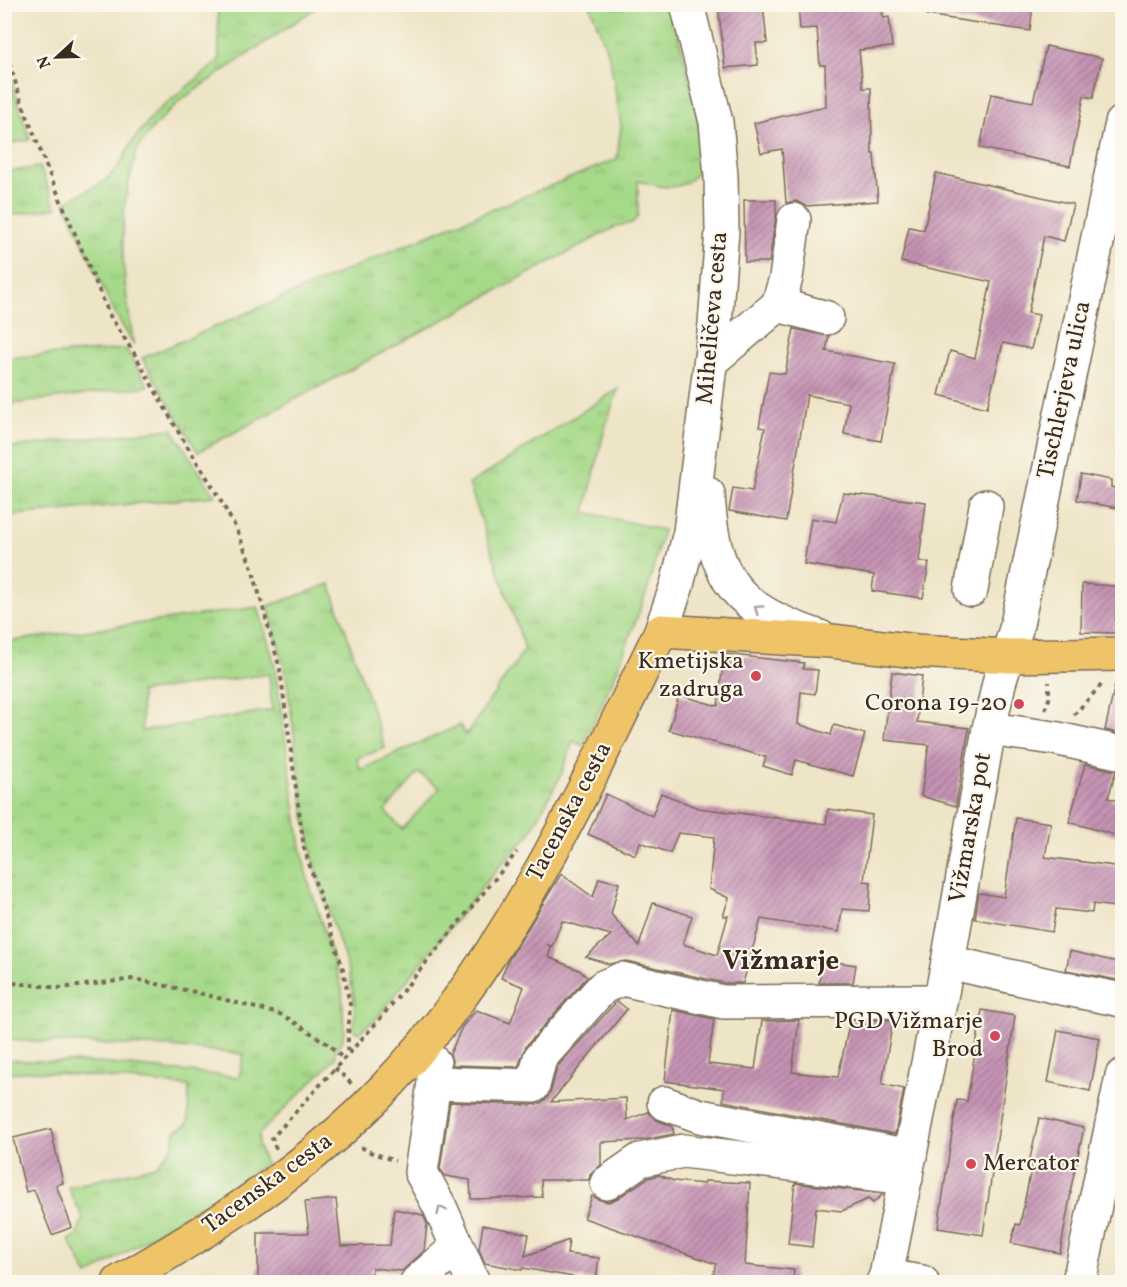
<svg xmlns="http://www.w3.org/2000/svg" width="1127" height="1287" viewBox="0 0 1127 1287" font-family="Vollkorn,serif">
<defs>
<pattern id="grass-tufts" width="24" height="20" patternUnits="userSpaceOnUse" patternTransform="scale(1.5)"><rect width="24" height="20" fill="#a6d989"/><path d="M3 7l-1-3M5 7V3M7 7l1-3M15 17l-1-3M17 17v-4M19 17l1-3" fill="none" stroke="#90ba76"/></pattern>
<pattern id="building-hatch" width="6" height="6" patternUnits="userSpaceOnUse" patternTransform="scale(1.5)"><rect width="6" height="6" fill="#c593b4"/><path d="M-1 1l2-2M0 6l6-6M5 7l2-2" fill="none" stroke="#a17892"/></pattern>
</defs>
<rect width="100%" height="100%" fill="#fbf7ec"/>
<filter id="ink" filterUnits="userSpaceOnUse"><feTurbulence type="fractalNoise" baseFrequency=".0167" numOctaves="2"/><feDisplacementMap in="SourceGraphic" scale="12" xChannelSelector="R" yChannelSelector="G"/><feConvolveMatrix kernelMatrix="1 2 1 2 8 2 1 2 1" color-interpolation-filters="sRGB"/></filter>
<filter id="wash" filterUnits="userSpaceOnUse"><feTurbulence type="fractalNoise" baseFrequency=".008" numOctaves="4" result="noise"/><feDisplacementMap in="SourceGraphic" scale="24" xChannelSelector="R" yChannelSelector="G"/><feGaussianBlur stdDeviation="1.35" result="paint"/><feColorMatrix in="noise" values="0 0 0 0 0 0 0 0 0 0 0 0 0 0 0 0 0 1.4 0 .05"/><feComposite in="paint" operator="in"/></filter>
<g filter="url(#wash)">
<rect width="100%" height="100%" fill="#eee4c6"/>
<!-- grass -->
<g fill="url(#grass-tufts)" stroke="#708254" stroke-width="1.5" fill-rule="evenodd">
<path d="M218,5h102l-139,95c-15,14 -33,31 -43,49 -3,5 -4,12 -5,17 -18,57 -9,121 1,179l-21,-35 -48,-108 38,-20 15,-14 14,-26 24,-30 63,-51z"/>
<path d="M590,5h79c17,52 28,106 37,160 -27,27 -32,25 -68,16v35l-6,7 -15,3 -419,226 -56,-94 301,-129 174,-70 4,-34 -11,-66z"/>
<polygon points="4,70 8,70 30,140 5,144"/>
<polygon points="40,167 56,208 5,216 5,172"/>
<polygon points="126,349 148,386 5,405 5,358"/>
<path d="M618,389l-13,39 -20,84 78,18 -15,58 -32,85 -33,73 -10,-5 -11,32 -33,62 -30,32 -123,152 -18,14 -4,-3 1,-26 -6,-32 -33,-100 -4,-20 -8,-43 -18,-135 -18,-68 62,-22 55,164 -28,10 3,12 100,-45 6,10 59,-86 -56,-165zM418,773l22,15 -38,41 -17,-18z"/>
<polygon points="172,429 215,496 5,516 5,448"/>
<path d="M258,607l16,55 26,179 6,32 36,115 2,44 -2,10 -7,8 1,8 -77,76 -1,11 8,19 -178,112 -19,-36 7,-4 7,-17 -15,-32 88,-21 17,-20 2,-15 13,-7 1,-38 -154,-15 -30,2v-13l94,3 140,14 5,-23 -72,-7 -167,-7v-398zM269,674l3,36 -130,21 -1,-39z"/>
</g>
<g id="blocks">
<!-- building -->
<g fill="url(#building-hatch)">
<polygon points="718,4 763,4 767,43 756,43 758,65 725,68"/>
<polygon points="798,4 882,4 883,18 889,17 892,47 859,50 863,88 871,88 872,154 874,154 878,201 806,206 796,201 786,203 782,149 761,153 754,123 826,106 825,65 820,65 817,28 800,29"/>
<polygon points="927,4 1033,4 1030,31 927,15"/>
<polygon points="1046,46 1102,58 1093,98 1084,96 1070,166 980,148 991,94 1033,102"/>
<polygon points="936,173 1073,204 1064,241 1044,236 1028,313 1039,315 1031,349 1003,343 987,408 939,395 950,351 975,358 991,282 901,262 909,227 924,230"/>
<polygon points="744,200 776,200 776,216 769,262 745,262"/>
<polygon points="794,329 829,336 826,351 895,364 881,441 844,434 849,403 807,395 786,521 729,511 733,488 752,491 765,428 759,427 769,372 785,374"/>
<polygon points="1081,474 1111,480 1111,487 1122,489 1122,509 1077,500"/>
<polygon points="843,493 926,502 919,561 929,563 923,598 872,591 874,575 804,564 811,518 836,522"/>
<polygon points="1082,584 1116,586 1115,633 1081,632"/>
<polygon points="724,654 804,663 803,669 818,670 815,694 801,692 798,724 831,735 834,725 865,734 853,776 796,760 792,775 763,766 766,757 669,730 679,695 718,706"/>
<polygon points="892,672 922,676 917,722 969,728 956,806 921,796 929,745 884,740"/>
<polygon points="1115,685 1122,686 1122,734 1105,730"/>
<polygon points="1085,764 1116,771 1108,798 1122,802 1122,837 1069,822"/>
<polygon points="661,793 698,808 826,824 828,809 872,815 864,881 871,882 869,911 842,909 839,932 761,919 743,983 725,983 626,961 609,964 586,957 611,935 562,921 552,946 548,945 551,948 548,957 579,970 587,977 526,1046 518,1067 453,1065 450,1054 462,1027 476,1010 510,1023 524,987 501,978 508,961 561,874 593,897 599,878 619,883 611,914 639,946 653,903 692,916 683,944 717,955 728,916 723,916 729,898 709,889 714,837 678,833 670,853 640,842 635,855 588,834 606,794 652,816"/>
<polygon points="1016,818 1051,823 1045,857 1122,867 1122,908 1093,904 1092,913 1056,909 1052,932 975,919 979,893 1004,897"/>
<polygon points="1070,951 1122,963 1122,981 1066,970"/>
<polygon points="823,960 856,965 853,983 819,983"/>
<polygon points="617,1001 627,1009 551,1102 626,1098 627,1120 648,1112 657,1120 672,1126 674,1134 643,1140 601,1142 601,1165 590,1175 589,1180 541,1180 542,1197 471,1199 470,1180 445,1176 440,1169 450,1102 532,1105 541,1103 547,1098 551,1091 557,1067"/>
<polygon points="673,1010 714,1019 708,1064 755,1069 762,1021 799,1020 792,1072 838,1077 850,1020 893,1020 882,1084 904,1089 895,1134 723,1101 724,1089 665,1081"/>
<polygon points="982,1010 1015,1016 983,1235 938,1228 957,1100 967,1101"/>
<polygon points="1058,1030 1100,1038 1090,1091 1048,1082"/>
<polygon points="1039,1118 1084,1128 1070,1192 1071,1192 1060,1253 1011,1243 1016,1224 1020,1225 1032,1164 1029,1163"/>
<polygon points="51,1129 63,1183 56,1185 72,1227 52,1235 34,1190 26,1192 13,1138"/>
<polygon points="659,1175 674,1181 704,1184 704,1181 750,1183 745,1265 794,1270 793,1282 711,1282 716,1264 584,1218 592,1196 600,1200 609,1202 618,1198 648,1178"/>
<polygon points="795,1183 883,1194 873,1203 868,1199 842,1211 816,1208 812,1247 788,1244"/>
<polygon points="336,1199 341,1246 390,1245 394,1209 423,1215 427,1224 424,1251 402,1271 372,1268 372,1282 258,1282 258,1233 309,1233 305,1202"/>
<polygon points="483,1225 529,1234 525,1256 569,1240 567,1254 599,1258 596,1281 523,1268 522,1270 485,1263 479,1249"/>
</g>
</g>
</g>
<g filter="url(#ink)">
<use href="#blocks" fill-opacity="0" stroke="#7a6b59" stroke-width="1.5"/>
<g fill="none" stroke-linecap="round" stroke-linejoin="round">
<defs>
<g id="minor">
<polyline points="778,305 827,318"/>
<polyline points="711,361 778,305 786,278 794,220"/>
<path d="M708,494c5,89 30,115 112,143"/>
<polyline points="971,590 986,506"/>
<polyline points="661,631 677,585 690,532 715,324 722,231 721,176 716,122 687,4"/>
<polyline points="989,729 1054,738 1122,753"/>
<polyline points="948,962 1057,987 1122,1000"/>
<polyline points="432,1061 434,1063 434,1083 421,1172 440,1207 473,1282"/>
<polyline points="434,1083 533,1086 540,1058 603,987 622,979 723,1002 940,1001"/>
<polyline points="664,1103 700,1116 910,1156"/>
<polyline points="607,1183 640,1160 683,1151 906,1178"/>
<polyline points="886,1276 922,1282"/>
<polyline points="417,1282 457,1247"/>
<polyline points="883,1282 886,1276 948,962 989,729 999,683 1016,629 1122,123"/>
<polyline points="1079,1282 1122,1076"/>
</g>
<path id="major" d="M119,1282c87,-50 174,-104 247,-175 136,-132 214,-309 295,-476l170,10 85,10 92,5 114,-2"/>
</defs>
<!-- minor casing -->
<use href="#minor" stroke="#7a6b59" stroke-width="36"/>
<!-- major casing -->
<use href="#major" stroke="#7a6b59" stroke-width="36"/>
<!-- path -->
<g stroke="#7a6b59" stroke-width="4" stroke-dasharray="4.5 4.5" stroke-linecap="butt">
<polyline points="4,46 21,100 47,168 110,316 134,353 179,433 214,489 237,530 252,568 280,669 304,848 343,969 350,1005 347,1055"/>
<polyline points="1045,710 1049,699 1049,682"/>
<polyline points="1074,715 1103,683"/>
<polyline points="4,982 61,988 134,979 195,992 283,1015 331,1046 343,1059"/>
<polyline points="335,1068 352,1084"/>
<polyline points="361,1147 370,1152 395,1161"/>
<polyline points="276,1149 272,1138 378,1021 517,852"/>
</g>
<!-- minor -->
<use href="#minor" stroke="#fff" stroke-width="33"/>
<!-- major -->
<use href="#major" stroke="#efc469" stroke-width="33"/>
</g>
<!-- one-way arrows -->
<defs><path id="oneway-chevron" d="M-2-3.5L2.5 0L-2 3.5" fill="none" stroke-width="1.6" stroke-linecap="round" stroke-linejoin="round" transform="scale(1.5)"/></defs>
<g stroke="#a79f9a">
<use href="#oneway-chevron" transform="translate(758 609) rotate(-145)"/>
<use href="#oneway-chevron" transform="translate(441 1210) rotate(-115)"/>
</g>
</g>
<!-- markers -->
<g fill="#d1495b" stroke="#fbf7ec" stroke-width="2">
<circle cx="756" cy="676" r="6"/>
<circle cx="1019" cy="704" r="6"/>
<circle cx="995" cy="1036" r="6"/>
<circle cx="971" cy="1164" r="6"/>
</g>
<g text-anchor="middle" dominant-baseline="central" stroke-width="4.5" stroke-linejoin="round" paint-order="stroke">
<!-- street labels -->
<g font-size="24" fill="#3b2a1e" stroke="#fbf7ec">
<text transform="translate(713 318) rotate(-85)">Miheličeva cesta</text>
<text transform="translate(1065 390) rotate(-78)">Tischlerjeva ulica</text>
<text transform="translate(570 812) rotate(-62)">Tacenska cesta</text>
<text transform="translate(971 828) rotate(-80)">Vižmarska pot</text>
<text transform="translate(268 1184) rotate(-36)">Tacenska cesta</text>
</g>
<!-- poi labels -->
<g font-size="24" fill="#3b2a1e" stroke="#fbf7ec" text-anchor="end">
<text x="744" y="662">Kmetijska<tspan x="744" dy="28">zadruga</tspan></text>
<text x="1007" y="704">Corona 19-20</text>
<text x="983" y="1022">PGD Vižmarje<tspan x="983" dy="28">Brod</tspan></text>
<text x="983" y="1164" text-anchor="start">Mercator</text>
</g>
<!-- quarter labels -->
<g font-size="27" font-weight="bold" fill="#3b2a1e" stroke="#fbf7ec">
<text x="781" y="962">Vižmarje</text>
</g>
</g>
<!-- margin -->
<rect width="1127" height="1287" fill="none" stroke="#fbf7ec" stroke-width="24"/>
<!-- north arrow -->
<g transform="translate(57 57) rotate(248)" stroke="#fbf7ec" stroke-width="4.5" paint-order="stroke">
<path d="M0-4.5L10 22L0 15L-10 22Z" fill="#3b2a1e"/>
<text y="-9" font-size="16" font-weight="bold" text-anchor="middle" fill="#3b2a1e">N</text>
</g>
</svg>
